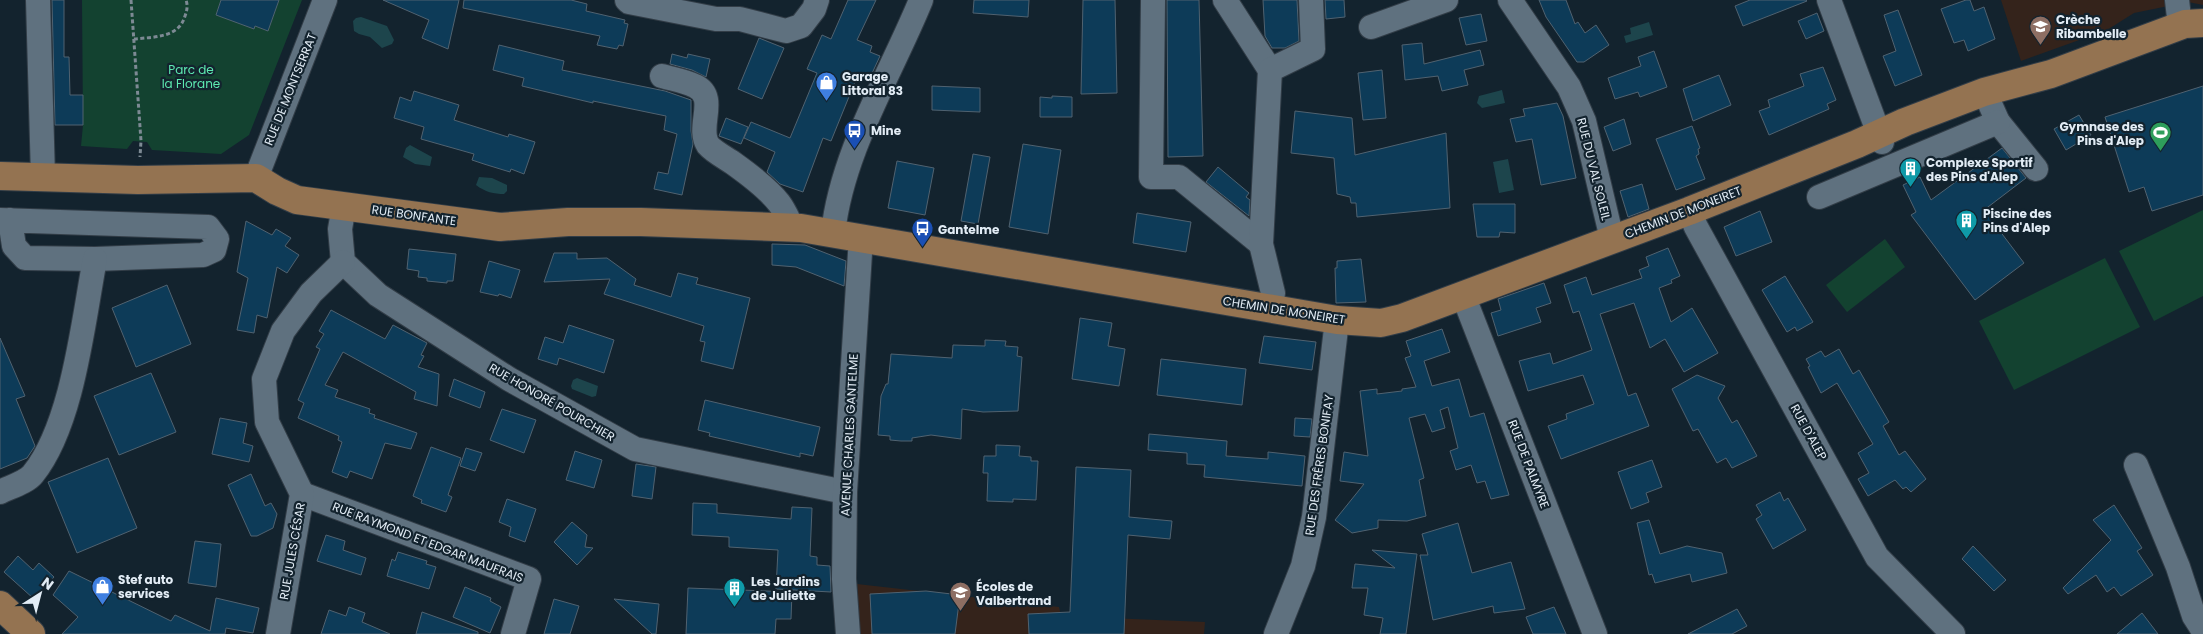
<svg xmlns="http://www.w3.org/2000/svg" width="2203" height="634" viewBox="0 0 2203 634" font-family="Poppins,sans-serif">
<rect width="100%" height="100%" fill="#13232e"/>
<!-- education -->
<g fill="#34231b">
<polygon points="2001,0 2203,0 2203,5 2188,2 2134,13 2107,30 2021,61"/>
<polygon points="857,584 1059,607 1061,616 1205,622 1204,634 860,634"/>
</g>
<!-- green -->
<g fill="#134230">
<polygon points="82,0 302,0 249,135 221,154 152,150 147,142 133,141 127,149 81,146 83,125"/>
<polygon points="2203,210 2203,296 2154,321 2119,251"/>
<polygon points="1885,239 1905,267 1847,312 1826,285"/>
<polygon points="2105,258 2140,327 2014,390 1979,321"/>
</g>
<!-- water -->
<g fill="#1d454c">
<polygon points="361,17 387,26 394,40 392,44 382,48 370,37 359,34 354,31 353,21 356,18"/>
<polygon points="1649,22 1653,35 1626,43 1624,36 1631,34 1630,28"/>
<polygon points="1502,90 1505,103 1482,108 1477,103 1479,96"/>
<polygon points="410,145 432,157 430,166 415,164 403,157 406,148"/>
<polygon points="1508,159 1514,190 1499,193 1493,162"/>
<path d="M479,177l13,1 15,7v6l-3,3c-10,0 -19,-2 -28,-9z"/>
<polygon points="577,378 598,386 596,396 592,397 572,389 571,386 573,380"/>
</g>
<!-- building -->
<g fill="#0d3b58" stroke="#506270">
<polygon points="52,0 64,0 64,57 69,57 70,95 83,95 83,125 55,125"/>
<polygon points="221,0 279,0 268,31 255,26 254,29 216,15"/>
<polygon points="383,0 459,0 448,49 422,38 429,20"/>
<polygon points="464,0 571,0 587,4 586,11 625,20 624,23 628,24 623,46 619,45 617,49 597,45 600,36 463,8"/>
<polygon points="848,0 876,0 857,40 872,46 870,52 880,56 868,82 857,77 831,141 823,138 803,192 780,184 767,172 775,152 744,138 751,122 790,138 817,73 807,69 822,35 831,39"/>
<polygon points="974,0 1029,0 1028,17 973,13"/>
<polygon points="1083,0 1115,0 1117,93 1081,94"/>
<polygon points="1167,0 1199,0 1203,156 1168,157"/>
<polygon points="1263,0 1297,0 1299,41 1285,48 1272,48 1265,36"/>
<polygon points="1325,0 1344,0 1345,17 1326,19"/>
<polygon points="1539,0 1566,0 1575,24 1578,22 1585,33 1596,25 1609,45 1584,62 1577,62 1546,17"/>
<polygon points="1750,0 1806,0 1807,1 1743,26 1735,6"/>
<polygon points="1966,0 1970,0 1974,11 1984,7 1995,39 1968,51 1964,40 1954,43 1941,9"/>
<polygon points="1898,10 1922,75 1895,86 1883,56 1896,51 1884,15"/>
<polygon points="1817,13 1824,31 1806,39 1798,21"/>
<polygon points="1481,14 1487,41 1466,45 1459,18"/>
<polygon points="759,38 784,48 762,99 738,89"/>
<polygon points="1422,43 1424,64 1480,50 1484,65 1464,70 1468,85 1442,91 1438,76 1405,80 1402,45"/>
<polygon points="499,45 564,61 562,70 665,91 691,100 691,131 693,144 682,195 654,189 658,172 668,174 677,134 664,130 666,116 593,101 593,103 522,86 524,78 493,70"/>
<polygon points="1654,51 1667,87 1640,97 1638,92 1615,99 1608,78 1641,66 1638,57"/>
<polygon points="672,54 687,58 688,54 710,59 706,77 692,70 670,64"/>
<polygon points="1823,67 1836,100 1827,104 1829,109 1769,135 1759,111 1770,107 1768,100 1804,86 1800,74"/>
<polygon points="1382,70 1386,118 1363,120 1358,73"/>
<polygon points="1719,75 1731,105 1693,121 1683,89"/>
<polygon points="932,86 980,88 980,112 932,110"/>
<polygon points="2203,86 2203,195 2152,211 2144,187 2129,192 2105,117"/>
<polygon points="414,91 459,105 454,120 508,137 509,134 535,142 524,174 511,169 510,172 484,164 472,160 474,154 421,139 424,127 394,118 400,97 411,101"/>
<polygon points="1052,96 1072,97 1072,117 1040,117 1040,97 1052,98"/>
<polygon points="1557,103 1563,116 1576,178 1541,185 1532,139 1516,142 1510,119 1525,116 1523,109"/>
<polygon points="1295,111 1352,118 1355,155 1446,133 1450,208 1357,217 1356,203 1351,203 1350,197 1337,194 1334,158 1291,153"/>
<polygon points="2079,115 2091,135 2066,150 2054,129"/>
<polygon points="726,118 748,127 741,144 719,136"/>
<polygon points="1624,119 1631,144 1613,151 1604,127"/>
<polygon points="1692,126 1700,148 1698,149 1699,154 1696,156 1705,179 1676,190 1656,139"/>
<polygon points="1023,144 1061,150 1048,234 1009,227"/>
<polygon points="2002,148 2026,178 1984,210 2024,263 1975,300 1911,215 1916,212 1903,185 1920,177 1931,200"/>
<polygon points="973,154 990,157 978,224 961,221"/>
<polygon points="897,161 934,168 925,215 888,208"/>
<polygon points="1218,167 1249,193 1246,197 1250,200 1249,216 1206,182"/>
<polygon points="1642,184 1649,209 1628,217 1620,191"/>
<polygon points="1473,204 1515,204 1515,233 1500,232 1499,237 1477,237"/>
<polygon points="1760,211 1772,242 1736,256 1724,227"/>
<polygon points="1137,213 1191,222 1186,252 1133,243"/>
<polygon points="246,221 272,235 276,229 291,238 285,246 299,255 287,273 277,267 267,318 257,315 254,333 237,330 248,278 237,272"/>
<polygon points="772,244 805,245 846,261 844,286 796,267 772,265"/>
<polygon points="1668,248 1680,276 1671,280 1672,283 1659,288 1671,322 1692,308 1718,353 1684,372 1665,339 1650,348 1634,303 1600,314 1628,396 1636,393 1649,426 1561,459 1548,426 1567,419 1566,414 1594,404 1583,375 1528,391 1519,361 1550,353 1553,364 1592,350 1579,311 1573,313 1564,285 1586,277 1592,295 1642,278 1639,270 1649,266 1646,257"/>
<polygon points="409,249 456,254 453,281 447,281 447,283 427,281 427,278 418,277 419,271 407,269"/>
<polygon points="554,253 577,253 577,259 607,258 636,279 634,285 671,297 678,273 698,278 696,284 750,298 733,369 701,361 705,342 700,341 704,326 604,294 610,279 544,282"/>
<polygon points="1361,259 1366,302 1336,303 1335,268 1337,268 1337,261"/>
<polygon points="489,261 520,270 511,298 499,294 498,296 480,292"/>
<polygon points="1785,276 1813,322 1797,331 1795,327 1787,332 1762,290"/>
<polygon points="1544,283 1551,303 1536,308 1541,322 1498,336 1491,313 1501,310 1498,299"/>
<polygon points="167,285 191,344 136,367 112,308"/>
<polygon points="331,310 385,339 393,325 427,343 421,355 424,356 418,367 439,374 437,406 414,399 416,392 343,352 325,385 338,390 335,397 370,409 369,413 375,415 374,418 417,433 411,449 385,443 372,479 350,471 347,478 332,472 342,442 338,440 339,436 298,418 304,403 298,400 320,349 316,347 324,334 319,331"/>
<polygon points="1080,318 1112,323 1108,346 1125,349 1119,386 1072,379"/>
<polygon points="569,325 614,340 604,373 559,358 557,365 538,359 545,337 563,343"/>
<polygon points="1442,329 1450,352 1424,361 1432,386 1459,379 1470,417 1484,413 1509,495 1491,499 1485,481 1477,483 1471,465 1456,470 1450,451 1458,448 1448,407 1440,410 1445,428 1432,432 1425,414 1409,418 1424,478 1419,480 1426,516 1407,521 1378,520 1378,528 1352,533 1335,520 1364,484 1340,481 1344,452 1368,456 1360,391 1377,389 1377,394 1402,391 1402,389 1416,387 1405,358 1411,356 1406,341"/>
<polygon points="1264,336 1316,342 1312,370 1259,363"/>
<polygon points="0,338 25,396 16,399 35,446 27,458 0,469"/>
<polygon points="985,340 1006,341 1005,346 1018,347 1017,356 1022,357 1018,411 983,412 962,409 961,439 931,435 912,438 912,441 901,441 890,440 890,436 878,435 881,396 886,384 888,384 891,354 952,358 953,345 985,346"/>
<polygon points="1839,349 1853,374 1859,370 1871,391 1889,422 1883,426 1899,455 1905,451 1926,479 1911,492 1906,487 1903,489 1895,480 1868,496 1858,479 1869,473 1858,453 1873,444 1837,383 1821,393 1808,367 1810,366 1806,359 1821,351 1825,357"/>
<polygon points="1161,359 1246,369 1242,405 1157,395"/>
<polygon points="151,373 176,432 119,455 94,396"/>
<polygon points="1697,375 1725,386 1718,398 1732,423 1737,420 1757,456 1732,468 1726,458 1717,463 1698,429 1693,431 1672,389"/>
<polygon points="454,379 485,392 480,408 449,396"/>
<polygon points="705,400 820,427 813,456 800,453 800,457 709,436 710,433 698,430"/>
<polygon points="502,409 536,420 524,453 490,440"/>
<polygon points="220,418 247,423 243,443 253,446 249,462 212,454"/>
<polygon points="1295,418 1312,419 1310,437 1294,436"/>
<polygon points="1149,434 1227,441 1226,456 1268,459 1268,452 1305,456 1302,486 1204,477 1205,465 1187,464 1187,453 1148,450"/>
<polygon points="996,445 1020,446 1019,456 1031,457 1031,461 1038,461 1036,500 1013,499 1013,502 987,501 988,473 983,473 984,456 996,456"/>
<polygon points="431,447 461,458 448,495 452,497 446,512 421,503 422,500 413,496"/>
<polygon points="466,448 482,453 475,471 460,466"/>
<polygon points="575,451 602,460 594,488 566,480"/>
<polygon points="108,458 137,528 77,553 48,482"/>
<polygon points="1652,460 1662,487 1646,493 1649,502 1631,509 1618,472"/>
<polygon points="636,464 656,467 652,499 632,496"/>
<polygon points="1076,467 1131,470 1129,517 1172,521 1170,539 1128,535 1124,634 1029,634 1028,614 1070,612"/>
<polygon points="251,474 265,506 271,503 277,514 273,528 257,536 251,536 228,485"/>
<polygon points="1780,492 1784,501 1788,498 1806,530 1773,549 1756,519 1762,515 1756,505"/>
<polygon points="507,499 536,509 525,542 509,536 511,527 499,522"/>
<polygon points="693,503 717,504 717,513 791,519 792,507 812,508 810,556 817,557 817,565 830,566 831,592 776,589 778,550 729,547 729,537 692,535"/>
<polygon points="2114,505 2142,548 2137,551 2153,575 2121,596 2114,587 2107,592 2096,575 2068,594 2063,588 2111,540 2093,520"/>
<polygon points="1649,520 1660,554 1687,546 1722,553 1727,573 1692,582 1690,574 1655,583 1652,574 1649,575 1637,523"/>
<polygon points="572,522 587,535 585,547 593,548 577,565 554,542"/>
<polygon points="1458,523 1472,573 1511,562 1525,609 1494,613 1493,606 1433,620 1420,555 1428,555 1422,534"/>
<polygon points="326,535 345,541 343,550 366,558 361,575 317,561"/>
<polygon points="195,541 221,544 216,587 188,583"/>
<polygon points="1973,546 2006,580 1994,591 1962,559"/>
<polygon points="1372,550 1417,554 1406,634 1380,634 1383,618 1364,615 1368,588 1352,588 1355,564 1395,568"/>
<polygon points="398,552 427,561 426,564 436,567 429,589 387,576 392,559 395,561"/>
<polygon points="18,556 33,570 39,563 54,577 34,599 4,572"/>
<polygon points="69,571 171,621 175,615 210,631 216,598 259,608 253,633 226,628 225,634 62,634 78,617 53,595"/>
<polygon points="465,587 491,598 490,601 501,607 490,633 453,617"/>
<polygon points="688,588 792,592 791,619 776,619 775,634 686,634"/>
<polygon points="926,591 960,595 955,634 872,634 870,594"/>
<polygon points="554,599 579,606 570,634 544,634"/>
<polygon points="614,599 659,604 656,634 652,634"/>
<polygon points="349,607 365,613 362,622 390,634 321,634 329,610 346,616"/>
<polygon points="1554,607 1566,634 1533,634 1526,617"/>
<polygon points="1737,609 1747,626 1732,634 1688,634"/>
<polygon points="422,612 478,632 478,634 416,634"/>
<polygon points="2142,613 2158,634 2117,634"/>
</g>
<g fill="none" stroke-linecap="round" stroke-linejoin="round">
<defs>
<g id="minor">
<polyline points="38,0 43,177"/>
<polyline points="627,0 629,2 716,19 740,19 786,31 801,26 814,9 817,0"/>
<polyline points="1153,0 1151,177 1179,177 1261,244"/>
<polyline points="1225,0 1270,70"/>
<polyline points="1510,0 1569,87 1584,121 1612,239"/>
<polyline points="1829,0 1882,142"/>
<polyline points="2177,0 2180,26"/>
<polyline points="1371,27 1446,0"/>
<path d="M662,76c10,3 23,5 33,10 24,11 1,41 13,59 6,7 18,13 25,18 14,10 36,27 46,40 6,8 9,16 13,24"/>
<polyline points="1990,104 1998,122 2036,169"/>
<polyline points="256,178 325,0"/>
<polyline points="1819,197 1998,122"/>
<polyline points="344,206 340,229 343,262 378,295 509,379 635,449 845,492"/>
<polyline points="1689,211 1696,227 1877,557 1953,634"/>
<polyline points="0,220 208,227 217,239 214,250 203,255 95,259 25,258 14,246 10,220"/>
<path d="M833,233c9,-82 57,-157 88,-233"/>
<polyline points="1463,295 1595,634"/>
<polyline points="1271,308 1273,293 1261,244 1270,70 1313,49 1311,0"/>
<polyline points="2136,465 2178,567 2194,616 2203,630"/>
<path d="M0,492c10,-5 27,-10 33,-18 40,-50 50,-152 62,-215"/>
<polyline points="302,494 529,579 513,634"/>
<polyline points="278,634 302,494 267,422 264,379 283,331 311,293 343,262"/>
<polyline points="848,634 844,579 845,492 861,237"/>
<polyline points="1276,634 1303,566 1314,517 1337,320"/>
</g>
<g id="major">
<polyline points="0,176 138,180 256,178 277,191 297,200 500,227 568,222 641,222 801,228 1337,320 1381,323 1402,318 1689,211 1857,144 1905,122 1984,92 2051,74 2185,24 2203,23"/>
<polyline points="0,605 31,634"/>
</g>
</defs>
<!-- minor casing -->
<use href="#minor" stroke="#323d47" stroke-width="26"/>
<!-- major casing -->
<use href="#major" stroke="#323d47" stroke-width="30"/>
<!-- path -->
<g stroke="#7d8a94" stroke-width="3" stroke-dasharray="4 2.5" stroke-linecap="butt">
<polyline points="131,0 141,141 140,157"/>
<path d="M134,39c19,-2 45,-1 51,-23 2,-6 3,-10 1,-16"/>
</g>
<!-- minor -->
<use href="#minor" stroke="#5f717f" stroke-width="24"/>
<!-- major -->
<use href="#major" stroke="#947351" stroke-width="28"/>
</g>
<!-- icons -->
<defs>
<symbol id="school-pin" viewBox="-11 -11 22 30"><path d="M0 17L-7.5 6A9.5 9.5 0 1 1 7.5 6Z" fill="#8d6e63" stroke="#13232e"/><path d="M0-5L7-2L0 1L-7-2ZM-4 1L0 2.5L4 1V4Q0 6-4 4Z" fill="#fff"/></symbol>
<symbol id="shop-pin" viewBox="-11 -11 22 30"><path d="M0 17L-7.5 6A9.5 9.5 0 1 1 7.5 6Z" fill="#3f7fe0" stroke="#13232e"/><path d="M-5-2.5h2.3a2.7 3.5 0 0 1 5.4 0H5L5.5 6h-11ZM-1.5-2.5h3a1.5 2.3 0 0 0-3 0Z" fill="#fff"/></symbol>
<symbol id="bus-pin" viewBox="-11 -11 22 30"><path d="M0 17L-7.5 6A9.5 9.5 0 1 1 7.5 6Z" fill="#1a4fb4" stroke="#13232e"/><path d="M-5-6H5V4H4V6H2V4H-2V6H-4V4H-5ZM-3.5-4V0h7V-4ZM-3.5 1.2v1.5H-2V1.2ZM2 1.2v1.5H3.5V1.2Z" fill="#fff"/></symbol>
<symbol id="stadium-pin" viewBox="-11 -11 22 30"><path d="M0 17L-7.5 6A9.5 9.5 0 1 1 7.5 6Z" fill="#2e9e5b" stroke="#13232e"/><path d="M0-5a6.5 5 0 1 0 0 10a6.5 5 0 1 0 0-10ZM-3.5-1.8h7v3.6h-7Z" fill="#fff"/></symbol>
<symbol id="building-pin" viewBox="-11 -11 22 30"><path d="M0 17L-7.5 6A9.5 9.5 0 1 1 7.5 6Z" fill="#0f9aa8" stroke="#13232e"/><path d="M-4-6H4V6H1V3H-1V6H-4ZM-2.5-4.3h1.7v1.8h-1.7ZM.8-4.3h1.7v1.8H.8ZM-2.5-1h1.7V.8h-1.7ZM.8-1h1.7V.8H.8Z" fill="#fff"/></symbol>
</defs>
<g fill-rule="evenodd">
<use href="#school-pin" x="2028" y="14" width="25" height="34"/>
<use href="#shop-pin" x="814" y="70" width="25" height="34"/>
<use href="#bus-pin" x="842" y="118" width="25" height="34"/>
<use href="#stadium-pin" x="2148" y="120" width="25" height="34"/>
<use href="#building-pin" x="1898" y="156" width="25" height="34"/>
<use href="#building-pin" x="1954" y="208" width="25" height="34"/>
<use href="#bus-pin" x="910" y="216" width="25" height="34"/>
<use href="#shop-pin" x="90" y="574" width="25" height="34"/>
<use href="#building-pin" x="722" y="576" width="25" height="34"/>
<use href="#school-pin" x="948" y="580" width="25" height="34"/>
</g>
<g text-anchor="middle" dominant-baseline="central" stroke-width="4.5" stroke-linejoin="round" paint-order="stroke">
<!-- poi labels -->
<g font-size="12" font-weight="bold" fill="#e2ecf5" stroke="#13232e" text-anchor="start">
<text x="2056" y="19">Crèche<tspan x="2056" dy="14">Ribambelle</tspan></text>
<text x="842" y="76">Garage<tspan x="842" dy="14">Littoral 83</tspan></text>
<text x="2144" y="126" text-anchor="end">Gymnase des<tspan x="2144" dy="14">Pins d'Alep</tspan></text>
<text x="871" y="130">Mine</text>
<text x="1926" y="162">Complexe Sportif<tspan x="1926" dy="14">des Pins d'Alep</tspan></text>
<text x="1983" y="213">Piscine des<tspan x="1983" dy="14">Pins d'Alep</tspan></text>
<text x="938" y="229">Gantelme</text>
<text x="118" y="579">Stef auto<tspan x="118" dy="14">services</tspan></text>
<text x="751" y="581">Les Jardins<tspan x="751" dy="14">de Juliette</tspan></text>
<text x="976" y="586">Écoles de<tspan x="976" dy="14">Valbertrand</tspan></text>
</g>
<!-- park labels -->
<g font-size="12" fill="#5de9b1" stroke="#13232e">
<text x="191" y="69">Parc de<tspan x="191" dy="14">la Florane</tspan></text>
</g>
<!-- street labels -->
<g font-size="12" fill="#e2ecf5" stroke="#13232e">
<text transform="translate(290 89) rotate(-68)">RUE DE MONTSERRAT</text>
<text transform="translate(1594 169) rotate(76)">RUE DU VAL SOLEIL</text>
<text transform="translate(1683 212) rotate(-21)">CHEMIN DE MONEIRET</text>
<text transform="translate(414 215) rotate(8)">RUE BONFANTE</text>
<text transform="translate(1284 310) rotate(9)">CHEMIN DE MONEIRET</text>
<text transform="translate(552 402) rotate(30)">RUE HONORÉ POURCHIER</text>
<text transform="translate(1809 432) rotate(61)">RUE D'ALEP</text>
<text transform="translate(849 435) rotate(-87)">AVENUE CHARLES GANTELME</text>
<text transform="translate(1529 464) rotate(69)">RUE DE PALMYRE</text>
<text transform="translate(1319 465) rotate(-82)">RUE DES FRÊRES BONIFAY</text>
<text transform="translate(428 542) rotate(21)">RUE RAYMOND ET EDGAR MAUFRAIS</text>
<text transform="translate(292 551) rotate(-80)">RUE JULES CÉSAR</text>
</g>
</g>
<!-- north arrow -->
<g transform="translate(40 594) rotate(36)" stroke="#13232e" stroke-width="4" paint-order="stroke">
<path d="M0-4L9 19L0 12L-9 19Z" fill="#e2ecf5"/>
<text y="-8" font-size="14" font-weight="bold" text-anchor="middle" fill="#e2ecf5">N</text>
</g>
</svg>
